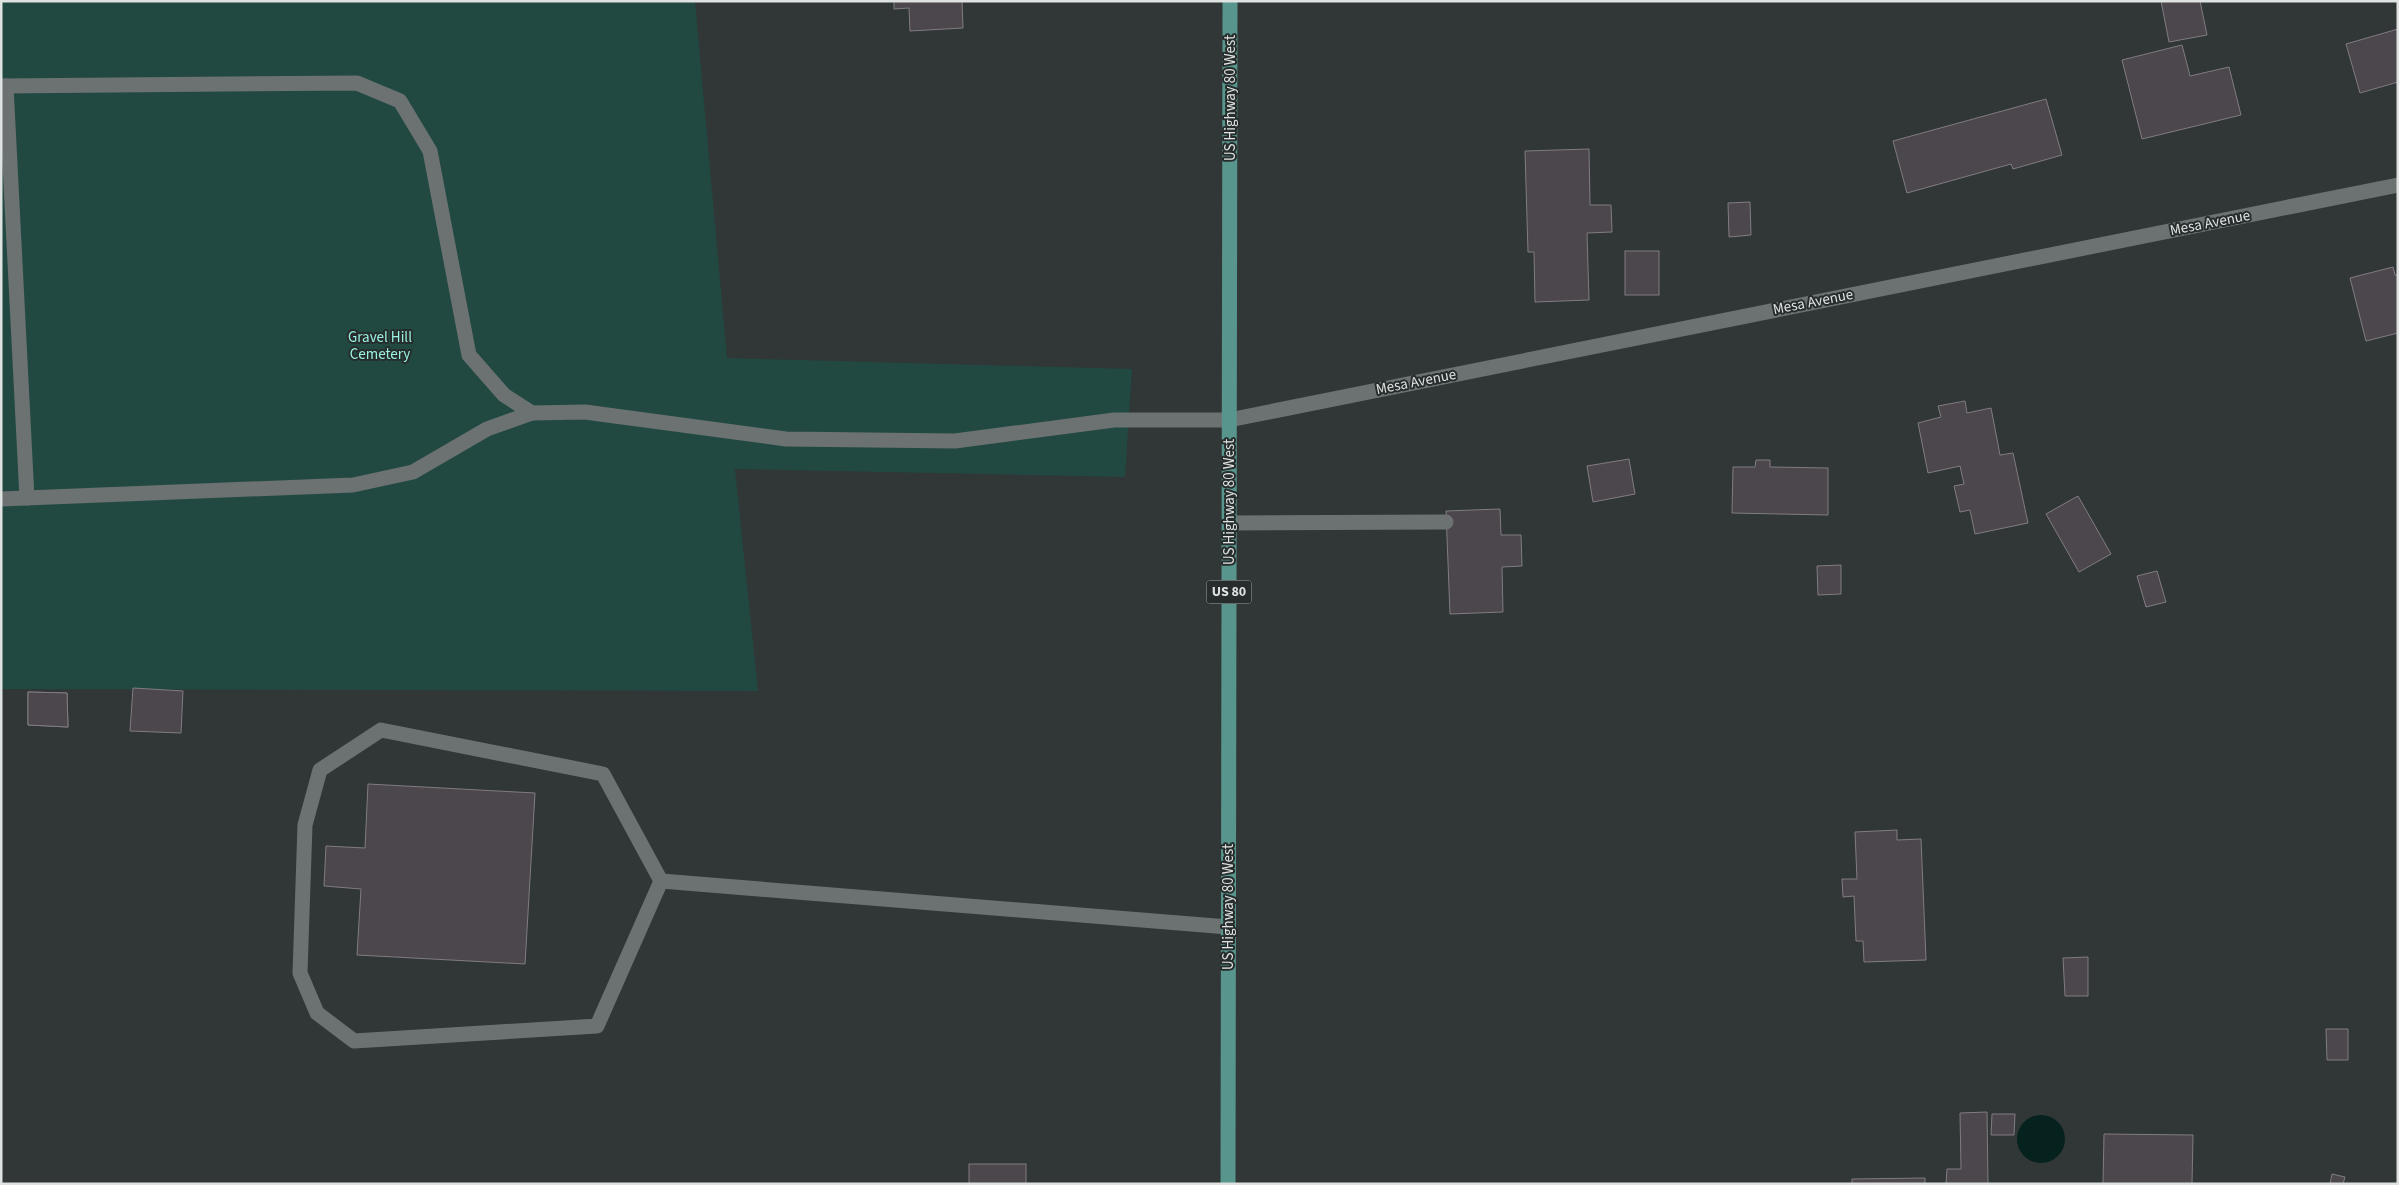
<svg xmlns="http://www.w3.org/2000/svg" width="2399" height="1185" viewBox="0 0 2399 1185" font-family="'Source Sans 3',sans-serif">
<rect width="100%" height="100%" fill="#303736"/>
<!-- green -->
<polygon fill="#224842" points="1,1 695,1 727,358 1132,369 1125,477 735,469 758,691 1,689"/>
<!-- water -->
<circle fill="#06221e" cx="2041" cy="1139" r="24"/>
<!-- building -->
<g fill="#4b474c" stroke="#817c82">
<polygon points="894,1 962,1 963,28 910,31 909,8 894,9"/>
<polygon points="2161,1 2200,1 2207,35 2169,42"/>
<polygon points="2398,29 2398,82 2360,93 2346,44"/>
<polygon points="2182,45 2190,76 2229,67 2241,115 2142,139 2122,60"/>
<polygon points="2046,99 2062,155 2013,169 2011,164 1907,193 1893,141"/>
<polygon points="1589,149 1590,205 1611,205 1612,232 1587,233 1589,300 1535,302 1534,252 1528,252 1525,151"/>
<polygon points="1750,202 1751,235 1729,237 1728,203"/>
<rect x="1625" y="251" width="34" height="44"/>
<polygon points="2393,267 2395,275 2398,275 2398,333 2366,341 2350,278"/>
<polygon points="1965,401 1967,413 1991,408 2000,455 2013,453 2028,523 1975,534 1970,510 1960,512 1954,486 1964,484 1960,466 1928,473 1918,423 1941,417 1938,406"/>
<polygon points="1629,459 1635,494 1593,502 1587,466"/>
<polygon points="1756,460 1770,460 1770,467 1828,468 1828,515 1732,513 1733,467 1755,467"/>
<polygon points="2078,496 2111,554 2079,572 2046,514"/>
<polygon points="1500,509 1501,535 1521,535 1522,566 1502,567 1503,612 1450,614 1446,511"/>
<polygon points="1841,565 1841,594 1818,595 1817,566"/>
<polygon points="2157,571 2166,602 2146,607 2137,576"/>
<polygon points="133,688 183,691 181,733 130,731"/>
<polygon points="28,692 67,693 68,727 28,725"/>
<polygon points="28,692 67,693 68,727 28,725"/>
<polygon points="368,784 535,793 525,964 357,955 361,889 324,886 326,846 365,848"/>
<polygon points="1897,830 1897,840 1921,839 1926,960 1864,962 1863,941 1856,941 1854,896 1843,897 1842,879 1857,879 1855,832"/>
<polygon points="2088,957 2088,996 2065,996 2063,958"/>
<polygon points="2326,1029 2348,1029 2348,1060 2327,1060"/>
<polygon points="1987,1112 1988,1184 1946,1184 1947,1169 1961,1169 1960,1113"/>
<polygon points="1992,1114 2015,1114 2014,1135 1991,1135"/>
<polygon points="2104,1134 2193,1135 2192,1184 2103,1184"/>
<rect x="969" y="1164" width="57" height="20"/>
<polygon points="2332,1174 2345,1177 2343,1184 2330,1184"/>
<polygon points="1925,1178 1925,1184 1852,1184 1852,1179"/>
</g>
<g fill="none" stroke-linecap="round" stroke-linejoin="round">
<!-- minor -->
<g stroke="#6b7271" stroke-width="15">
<polyline points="1,86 357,83 400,101 430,151 469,355 504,395 532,413"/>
<polyline points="6,86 27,498"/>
<polyline points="1,499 353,485 413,472 487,429 532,413 585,412 786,439 955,441 1114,420 1229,420 2398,185"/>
<polyline points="1229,523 1446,522"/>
<polygon points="381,730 603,774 661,881 597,1026 354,1041 317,1013 300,973 305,825 320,770"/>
<polyline points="661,881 1228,927"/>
</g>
<!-- major -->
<polyline stroke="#58958d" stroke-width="15" points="1228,1184 1230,1"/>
</g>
<g text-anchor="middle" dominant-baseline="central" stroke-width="4" stroke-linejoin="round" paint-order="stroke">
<!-- shield labels -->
<rect fill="#262d2c" stroke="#a7acab" stroke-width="1" x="1206.5" y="580.5" width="45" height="23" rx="4"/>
<g font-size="14" font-weight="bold" fill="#dee2e1">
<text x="1229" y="592">US 80</text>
</g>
<!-- street labels -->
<g font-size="15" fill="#dee2e1" stroke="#262d2c">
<text transform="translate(1230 98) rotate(-90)">US Highway 80 West</text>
<text transform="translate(2210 223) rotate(-11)">Mesa Avenue</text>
<text transform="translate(1813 302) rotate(-11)">Mesa Avenue</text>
<text transform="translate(1416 382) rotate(-11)">Mesa Avenue</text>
<text transform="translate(1229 502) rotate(-90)">US Highway 80 West</text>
<text transform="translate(1228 907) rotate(-90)">US Highway 80 West</text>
</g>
<!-- park labels -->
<g font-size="15" fill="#99f1e2" stroke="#262d2c">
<text x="380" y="337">Gravel Hill<tspan x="380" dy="17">Cemetery</tspan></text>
</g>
</g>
<!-- border -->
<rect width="2399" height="1185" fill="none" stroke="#dee2e1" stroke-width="5"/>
</svg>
